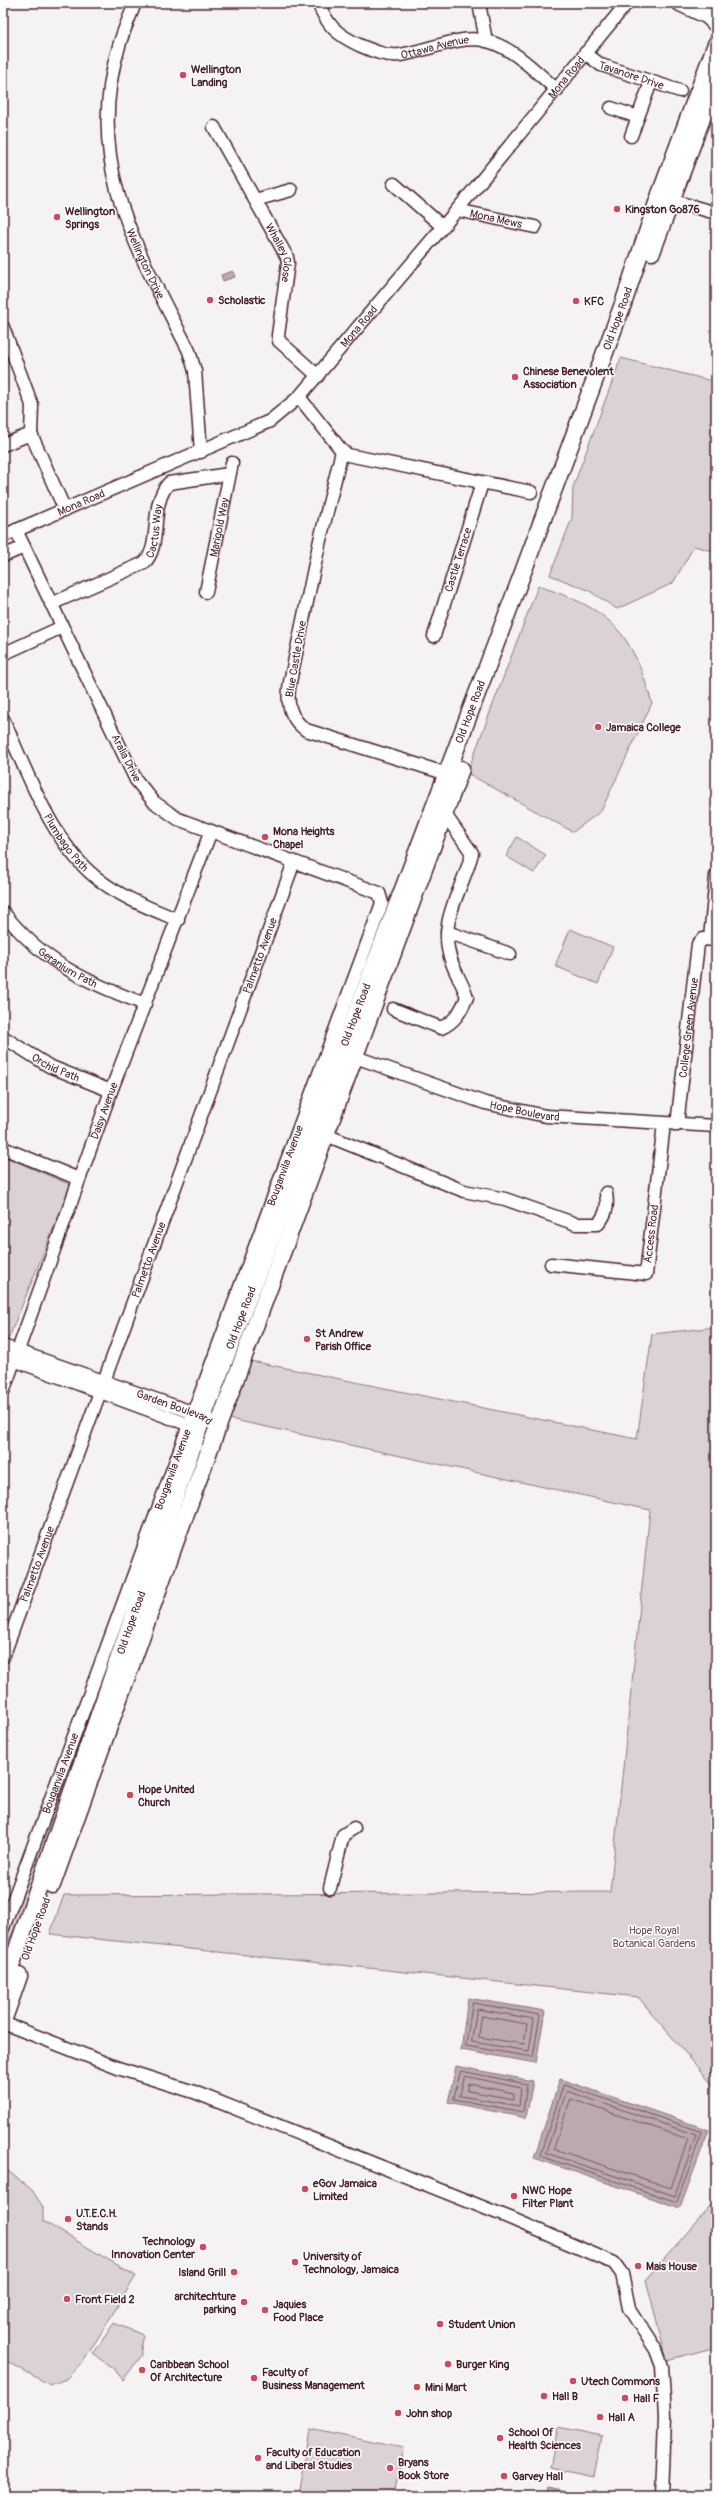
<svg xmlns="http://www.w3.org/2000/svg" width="719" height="2499" viewBox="0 0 719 2499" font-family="Pangolin,sans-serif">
<rect width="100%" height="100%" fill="#f4f2f2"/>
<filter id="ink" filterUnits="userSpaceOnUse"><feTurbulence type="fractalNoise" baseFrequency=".025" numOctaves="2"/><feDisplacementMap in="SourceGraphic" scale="8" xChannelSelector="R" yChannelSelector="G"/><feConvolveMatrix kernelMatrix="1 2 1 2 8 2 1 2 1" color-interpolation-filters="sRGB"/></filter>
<g filter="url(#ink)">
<!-- green -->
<g fill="#dbd2d5" stroke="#927880">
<polygon points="621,358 716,382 716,552 694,546 673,583 617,609 588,590 550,575 572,518 573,487"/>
<path d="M538,586c72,23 93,44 114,117l-51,108 -28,21 -106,-59z"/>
<polygon points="517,837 546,855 534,873 506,856"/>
<polygon points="570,929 613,947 598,984 555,966"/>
<polygon points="3,1156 71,1185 8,1340 3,1339"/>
<polygon points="716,1327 716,2089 638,1997 50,1934 64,1895 610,1892 650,1510 225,1418 246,1360 637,1439 652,1334"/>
<polygon points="189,1433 19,1920 3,1952 3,1942"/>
<polygon points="3,2167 32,2190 43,2207 43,2221 136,2276 85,2359 66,2379 50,2385 3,2359"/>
<polygon points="716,2199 716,2347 667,2360 646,2280"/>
<polygon points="114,2323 143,2335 141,2344 142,2355 123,2380 114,2369 93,2354"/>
<polygon points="558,2427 602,2436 594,2477 550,2468"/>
<polygon points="310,2429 403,2448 394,2496 299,2496"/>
</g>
<!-- water -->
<g fill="#baa9ae" stroke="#8d727a">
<polygon points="233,271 235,277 223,281 221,275"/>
<polygon points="468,1998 545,2011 536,2063 461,2050"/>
<polygon points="456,2066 533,2081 526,2118 448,2102"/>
<polygon points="560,2079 709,2130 680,2208 534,2158"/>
<polygon points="548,2487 579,2493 579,2496 546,2496"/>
</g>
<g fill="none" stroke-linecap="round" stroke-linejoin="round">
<!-- shore -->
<g stroke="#77565f" stroke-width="1">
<polygon points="473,2003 540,2015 533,2057 466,2046"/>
<polygon points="477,2009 534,2019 529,2051 472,2042"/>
<polygon points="482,2016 527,2024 524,2044 479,2037"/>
<polygon points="461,2071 527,2084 523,2112 454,2099"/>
<polygon points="465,2076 521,2088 519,2106 460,2096"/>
<polygon points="469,2084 514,2093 514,2099 468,2091"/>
<polygon points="564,2085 702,2132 677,2202 540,2156"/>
<polygon points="567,2091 696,2135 675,2196 546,2153"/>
<polygon points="571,2099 688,2139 671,2188 554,2149"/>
</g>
<defs>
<g id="minor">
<path id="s1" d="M135,3c-5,14 -12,28 -16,43 -36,118 19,204 70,305l6,20 6,81"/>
<path id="s2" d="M318,3c10,23 18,31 41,42 12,5 27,12 41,10 28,-4 59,-21 87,-14 27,7 49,31 70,49"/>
<polyline points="479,3 486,41"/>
<path id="s3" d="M585,53l16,12 79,26"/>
<polyline points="611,108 638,117"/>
<path id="s4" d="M214,127l73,130 1,6 -10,72 1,6 39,35"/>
<polyline points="631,136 651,82"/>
<polyline points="394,184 443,227"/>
<polyline points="663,198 716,213"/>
<polyline points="255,200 291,190"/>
<path id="s5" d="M457,210l78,17"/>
<polyline points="3,327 32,405 31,434"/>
<polyline points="299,397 342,451 348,455 531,492"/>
<polyline points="31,434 65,510"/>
<polyline points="3,445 31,434"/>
<path d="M342,451l-22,89 -30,142c-4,20 -1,36 16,48l148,46"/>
<path id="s6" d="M3,536l267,-115 29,-24 158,-187 170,-207"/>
<polyline points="3,556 24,547"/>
<path id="s7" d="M206,592l26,-129"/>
<path id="s8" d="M51,604l93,-41c19,-18 4,-57 25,-80l60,-9"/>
<path id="s9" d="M434,636l48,-153"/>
<polyline points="3,654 62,627"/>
<path id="s10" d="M3,719c24,52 50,129 99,163 23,17 50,27 76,38"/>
<path id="s11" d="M3,912c39,50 85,71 142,92"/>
<polyline points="447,932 510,954"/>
<polyline points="710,938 716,876"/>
<path d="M393,1009l48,19c14,-6 20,-17 26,-31 -4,-13 -12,-24 -16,-37 -14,-39 12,-70 21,-107l-28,-40"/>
<path id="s12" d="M3,1037l46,29 62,25"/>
<path id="s13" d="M347,1054l138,49 61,13 170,10"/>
<path id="s14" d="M677,1125l21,-181 5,-5 13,1"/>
<path d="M326,1135l138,56 41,8 71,25h22c9,-10 10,-19 8,-31"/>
<polyline points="3,1148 79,1179"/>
<path id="s15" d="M551,1264l95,10 18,-150"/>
<path id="s16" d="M3,1346l200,70 15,12"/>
<polyline points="3,1356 195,1427"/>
<path id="s17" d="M3,1392l108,-301 100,-260"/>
<path id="s18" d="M3,1657l291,-795"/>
<polyline points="330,1888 343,1835 354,1828"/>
<path id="s19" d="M3,1928l379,-1025 -3,-10 -201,-74 -24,-17 -18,-22 -120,-250"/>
<polyline points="3,2023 118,2068 194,2092 510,2218 614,2263 622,2274 629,2308 656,2350 662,2366 665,2417 662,2496"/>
</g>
<g id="major">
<polyline points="680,3 708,16 716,24"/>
<polyline points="652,252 716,81"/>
<polyline points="52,1885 179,1532 461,769"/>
<path id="s20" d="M3,1989l196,-561 324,-856 100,-268 36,-107 57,-153"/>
<polyline points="3,2021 19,1976"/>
</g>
</defs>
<!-- minor casing -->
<use href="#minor" stroke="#4a1f2b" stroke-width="15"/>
<!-- major casing -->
<use href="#major" stroke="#4a1f2b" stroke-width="19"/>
<!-- minor -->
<use href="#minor" stroke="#fff" stroke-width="12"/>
<!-- major -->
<use href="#major" stroke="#fff" stroke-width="16"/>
</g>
</g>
<!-- markers -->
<g fill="#d1495b" stroke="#fff" stroke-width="1.5">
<circle cx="183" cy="75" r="4"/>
<circle cx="617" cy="209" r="4"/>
<circle cx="57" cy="217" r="4"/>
<circle cx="210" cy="300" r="4"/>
<circle cx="576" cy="301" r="4"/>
<circle cx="515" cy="377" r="4"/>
<circle cx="598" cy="727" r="4"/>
<circle cx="265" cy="837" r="4"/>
<circle cx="307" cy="1339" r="4"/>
<circle cx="130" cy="1795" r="4"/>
<circle cx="305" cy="2189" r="4"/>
<circle cx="514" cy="2196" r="4"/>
<circle cx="68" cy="2219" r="4"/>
<circle cx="203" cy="2247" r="4"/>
<circle cx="295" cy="2262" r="4"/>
<circle cx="638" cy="2266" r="4"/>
<circle cx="234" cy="2272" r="4"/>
<circle cx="67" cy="2299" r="4"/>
<circle cx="244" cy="2302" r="4"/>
<circle cx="265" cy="2310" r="4"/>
<circle cx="440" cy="2324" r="4"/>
<circle cx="448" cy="2364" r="4"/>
<circle cx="142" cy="2370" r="4"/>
<circle cx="254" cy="2378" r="4"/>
<circle cx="573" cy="2381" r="4"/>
<circle cx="417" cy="2387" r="4"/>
<circle cx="544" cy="2396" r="4"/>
<circle cx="625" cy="2398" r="4"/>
<circle cx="398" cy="2413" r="4"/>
<circle cx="600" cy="2417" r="4"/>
<circle cx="500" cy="2438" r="4"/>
<circle cx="258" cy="2458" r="4"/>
<circle cx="390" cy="2468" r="4"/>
<circle cx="504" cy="2476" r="4"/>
</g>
<g text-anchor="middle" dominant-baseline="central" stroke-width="3" stroke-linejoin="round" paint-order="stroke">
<!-- street labels -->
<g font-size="11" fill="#4a1f2b" stroke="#fff">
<text stroke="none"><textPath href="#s2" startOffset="139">Ottawa Avenue</textPath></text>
<text stroke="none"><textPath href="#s3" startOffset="52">Tavanore Drive</textPath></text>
<text stroke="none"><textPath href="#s6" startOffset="745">Mona Road</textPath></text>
<text stroke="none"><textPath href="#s5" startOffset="40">Mona Mews</textPath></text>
<text stroke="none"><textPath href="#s4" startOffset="143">Whalley Close</textPath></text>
<text stroke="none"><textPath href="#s1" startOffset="271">Wellington Drive</textPath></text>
<text stroke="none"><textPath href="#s20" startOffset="1780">Old Hope Road</textPath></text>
<text stroke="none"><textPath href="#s6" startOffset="421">Mona Road</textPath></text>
<text stroke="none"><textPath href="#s6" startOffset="85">Mona Road</textPath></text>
<text stroke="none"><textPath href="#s7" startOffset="66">Marigold Way</textPath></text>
<text stroke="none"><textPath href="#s8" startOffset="136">Cactus Way</textPath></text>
<text stroke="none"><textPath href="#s9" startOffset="80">Castle Terrace</textPath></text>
<text transform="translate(296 659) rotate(-80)">Blue Castle Drive</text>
<text stroke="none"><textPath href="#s20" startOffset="1360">Old Hope Road</textPath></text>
<text transform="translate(126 758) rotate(63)">Aralia Drive</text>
<text stroke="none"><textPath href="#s10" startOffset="139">Plumbago Path</textPath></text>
<text stroke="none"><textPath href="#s18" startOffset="747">Palmetto Avenue</textPath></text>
<text stroke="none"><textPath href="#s11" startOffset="86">Geranium Path</textPath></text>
<text stroke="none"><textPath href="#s20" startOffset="1036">Old Hope Road</textPath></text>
<text stroke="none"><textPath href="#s14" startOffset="98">College Green Avenue</textPath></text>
<text stroke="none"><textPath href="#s12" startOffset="61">Orchid Path</textPath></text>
<text stroke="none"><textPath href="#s17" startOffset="299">Daisy Avenue</textPath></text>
<text stroke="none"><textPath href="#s13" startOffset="187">Hope Boulevard</textPath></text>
<text stroke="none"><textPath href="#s19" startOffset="813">Bouganvila Avenue</textPath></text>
<text stroke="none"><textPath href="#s15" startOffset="136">Access Road</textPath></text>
<text stroke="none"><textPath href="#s18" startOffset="423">Palmetto Avenue</textPath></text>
<text stroke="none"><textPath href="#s20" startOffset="712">Old Hope Road</textPath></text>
<text stroke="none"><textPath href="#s16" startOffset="182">Garden Boulevard</textPath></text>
<text stroke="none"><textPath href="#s19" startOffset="489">Bouganvila Avenue</textPath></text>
<text stroke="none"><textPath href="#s18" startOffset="99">Palmetto Avenue</textPath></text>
<text stroke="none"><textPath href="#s20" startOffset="388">Old Hope Road</textPath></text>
<text stroke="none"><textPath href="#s19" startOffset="165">Bouganvila Avenue</textPath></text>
<text transform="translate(36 1929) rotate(-70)">Old Hope Road</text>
</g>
<!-- poi labels -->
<g font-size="11" font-weight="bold" fill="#4a1f2b" stroke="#fff" text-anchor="start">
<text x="191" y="69">Wellington<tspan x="191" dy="13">Landing</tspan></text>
<text x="625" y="209">Kingston Go876</text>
<text x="65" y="211">Wellington<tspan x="65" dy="13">Springs</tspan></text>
<text x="218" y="300">Scholastic</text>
<text x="584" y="301">KFC</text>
<text x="523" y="371">Chinese Benevolent<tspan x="523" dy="13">Association</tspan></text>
<text x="606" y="727">Jamaica College</text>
<text x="273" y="831">Mona Heights<tspan x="273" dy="13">Chapel</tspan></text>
<text x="315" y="1333">St Andrew<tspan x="315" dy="13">Parish Office</tspan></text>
<text x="138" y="1789">Hope United<tspan x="138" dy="13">Church</tspan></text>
<text x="313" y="2183">eGov Jamaica<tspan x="313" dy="13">Limited</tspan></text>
<text x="522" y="2190">NWC Hope<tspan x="522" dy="13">Filter Plant</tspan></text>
<text x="76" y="2213">U.T.E.C.H.<tspan x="76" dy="13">Stands</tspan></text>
<text x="195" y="2241" text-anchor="end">Technology<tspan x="195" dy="13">Innovation Center</tspan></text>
<text x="303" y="2256">University of<tspan x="303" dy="13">Technology, Jamaica</tspan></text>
<text x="646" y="2266">Mais House</text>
<text x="226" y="2272" text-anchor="end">Island Grill</text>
<text x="236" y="2296" text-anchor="end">architechture<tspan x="236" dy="13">parking</tspan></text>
<text x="75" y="2299">Front Field 2</text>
<text x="273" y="2304">Jaquies<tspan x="273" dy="13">Food Place</tspan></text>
<text x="448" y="2324">Student Union</text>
<text x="150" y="2364">Caribbean School<tspan x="150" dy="13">Of Architecture</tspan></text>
<text x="456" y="2364">Burger King</text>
<text x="262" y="2372">Faculty of<tspan x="262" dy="13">Business Management</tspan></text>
<text x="581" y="2381">Utech Commons</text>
<text x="425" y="2387">Mini Mart</text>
<text x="552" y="2396">Hall B</text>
<text x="633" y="2398">Hall F</text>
<text x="406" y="2413">John shop</text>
<text x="608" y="2417">Hall A</text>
<text x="508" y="2432">School Of<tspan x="508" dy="13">Health Sciences</tspan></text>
<text x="266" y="2452">Faculty of Education<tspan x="266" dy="13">and Liberal Studies</tspan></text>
<text x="398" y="2462">Bryans<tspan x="398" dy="13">Book Store</tspan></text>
<text x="512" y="2476">Garvey Hall</text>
</g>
<!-- park labels -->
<g font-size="11" fill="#6e4c56" stroke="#fff">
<text x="654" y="1930">Hope Royal<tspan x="654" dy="13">Botanical Gardens</tspan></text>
</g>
</g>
<!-- margin -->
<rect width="719" height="2499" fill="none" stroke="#fff" stroke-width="16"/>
<rect x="8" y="8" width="703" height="2483" fill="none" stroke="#4a1f2b" stroke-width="1.5" filter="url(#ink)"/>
</svg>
